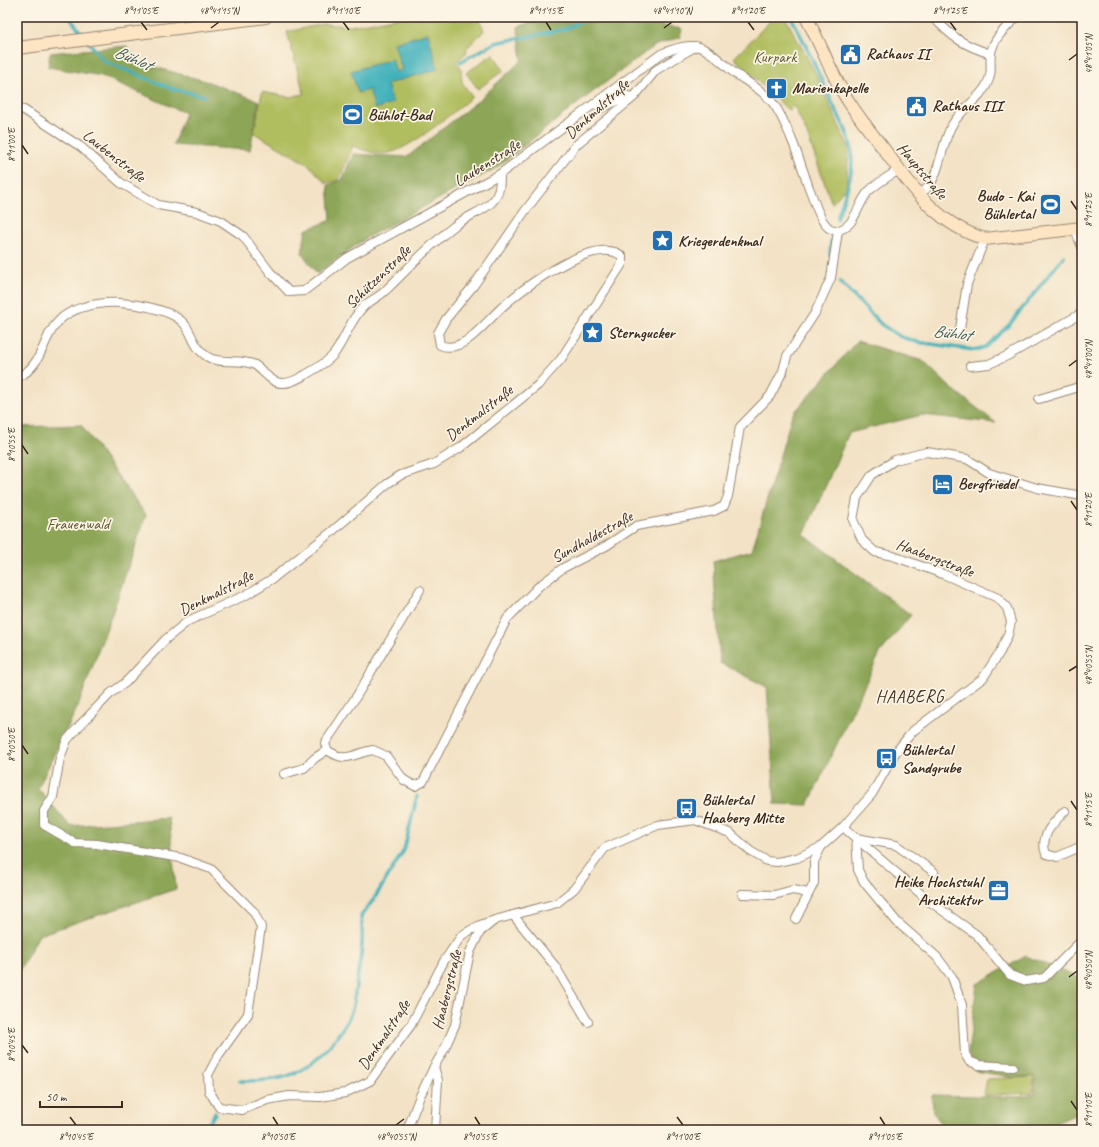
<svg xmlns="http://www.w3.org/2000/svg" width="1099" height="1147" viewBox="0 0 1099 1147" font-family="Caveat,sans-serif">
<rect width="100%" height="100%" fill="#fcf5e5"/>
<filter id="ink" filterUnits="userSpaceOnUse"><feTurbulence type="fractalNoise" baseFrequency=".025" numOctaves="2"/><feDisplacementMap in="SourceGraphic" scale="8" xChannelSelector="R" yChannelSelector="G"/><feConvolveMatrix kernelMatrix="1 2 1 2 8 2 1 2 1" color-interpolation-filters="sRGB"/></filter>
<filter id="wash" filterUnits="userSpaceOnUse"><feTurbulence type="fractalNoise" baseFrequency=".012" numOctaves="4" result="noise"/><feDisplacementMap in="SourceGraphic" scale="16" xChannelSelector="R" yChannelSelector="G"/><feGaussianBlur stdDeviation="0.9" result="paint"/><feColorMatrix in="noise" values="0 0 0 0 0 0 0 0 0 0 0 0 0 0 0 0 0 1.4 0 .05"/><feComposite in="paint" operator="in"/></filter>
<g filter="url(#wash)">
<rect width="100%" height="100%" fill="#f3e2c5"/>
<!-- green -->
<g fill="#b1be60" stroke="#76743f">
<path d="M401,17h78l5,14 -18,18 1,3 -11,10 5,5 1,15 10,15c-18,14 -62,53 -84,56 -13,2 -24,-3 -35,-7l-14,34 -13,3 -17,-18 -55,-32 8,-41 27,5 15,-3 -17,-62 36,-8 27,2z"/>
<polygon points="774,17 785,17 816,74 849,148 846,187 832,204 807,134 794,106 788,110 734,58"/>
<polygon points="493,54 504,70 478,89 466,73"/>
<polygon points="1034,1077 1033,1093 984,1095 987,1079"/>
</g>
<!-- forest -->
<g fill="#8ca556" stroke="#64683a">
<polygon points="547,17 551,23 568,17 601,17 604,21 623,19 682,29 680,37 654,46 577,104 496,168 366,238 317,274 302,253 306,230 331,220 328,185 342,180 353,154 407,157 479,100 522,60 518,27"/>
<polygon points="127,46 140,63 209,82 259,101 250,150 173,145 185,113 102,76 48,67 50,53"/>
<polygon points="857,341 923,361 950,387 996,423 922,415 849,433 804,535 911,615 880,653 808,805 775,804 767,687 720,663 713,561 752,550 792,415"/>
<polygon points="81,425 146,515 113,611 78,706 38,788 70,826 169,818 176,889 39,935 17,975 17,427"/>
<polygon points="1026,956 1082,979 1082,1106 1076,1114 1041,1130 946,1130 933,1112 932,1095 1019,1097 1035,1094 1035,1076 1011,1077 975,1071 968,1053 977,984"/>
</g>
<!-- water -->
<polygon fill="#41b1bb" stroke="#3e6e6c" points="428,33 438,69 387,84 393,103 375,109 369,90 358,93 351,71 392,59 396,72 402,70 394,43"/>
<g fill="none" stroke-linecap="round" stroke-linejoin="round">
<!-- stream -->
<g stroke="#41b1bb" stroke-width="3.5">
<polyline points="69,17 84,36"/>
<path d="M791,17c15,27 27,55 40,83 8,18 21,36 21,57 1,20 -9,43 -15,62"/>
<polyline points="88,41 104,61 173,89 205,96"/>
<polyline points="460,62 495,43 566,29 589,17"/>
<polyline points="830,255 831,241"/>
<polyline points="840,282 882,325 899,336 917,342 974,350 986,347 1010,324 1064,256"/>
<path d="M240,1081c44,1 69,-7 96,-43 5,-7 12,-16 15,-26 4,-10 4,-22 6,-33 4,-22 7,-41 4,-63l13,-17 30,-49 13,-54"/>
<polyline points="205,1130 215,1113"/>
</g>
</g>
</g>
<g filter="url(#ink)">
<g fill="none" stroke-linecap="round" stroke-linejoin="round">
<defs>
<g id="street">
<path d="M933,17c20,21 30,28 58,37"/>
<polyline points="594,105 601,108 628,96 633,97"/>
<path d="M17,108l7,2 57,37 40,36 37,22 39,7 24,9 22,15 27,36 19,20 15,-1 43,-33 153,-84 161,-120c38,-17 44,-6 72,18 15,11 34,20 44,37 14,24 23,52 32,79 5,11 8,26 16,36 3,4 7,7 13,6 17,-2 20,-28 31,-39 8,-8 20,-15 30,-21"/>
<path d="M919,195c2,-3 7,-5 9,-8 12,-14 14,-45 24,-62 9,-16 26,-25 34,-39 8,-15 3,-20 5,-33 3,-16 15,-25 26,-36"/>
<polyline points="1075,229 1082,247"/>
<polyline points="959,335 967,284 985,239"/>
<polyline points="970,366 989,364 1009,355 1082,313"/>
<path d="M17,378c39,-19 16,-65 81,-74 21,-4 75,3 88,22 7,10 8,21 19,29 13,11 35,2 50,10 9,6 16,19 29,18 8,0 15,-5 21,-8 10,-6 22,-12 29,-21 12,-16 16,-35 31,-49 7,-5 15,-9 21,-15 23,-22 45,-47 71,-66 10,-8 27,-13 35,-22 8,-8 8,-18 8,-28"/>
<polyline points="1039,399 1082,386"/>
<path d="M420,590l-64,107 -31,46 2,7c21,14 24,4 46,0l13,6 18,24 11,6 8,-4 84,-163 32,-33 24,-18 43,-22 30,-20 78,-15 10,-5 4,-10 12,-69 30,-31 13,-25 4,-15 28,-43 16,-35 7,-47"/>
<polyline points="284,774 304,768 315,758 327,750"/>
<path d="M1065,811c-12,12 -26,25 -19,43l11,3 25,-11"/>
<polyline points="843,827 929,901 977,935 1010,975 1026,981 1044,978 1082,940"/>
<polyline points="934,872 896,845 856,838 858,870 864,882 897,922 937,957 952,977 962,1005 965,1054 969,1061 979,1065 1013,1067"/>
<polyline points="742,894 774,895 793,890 808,893"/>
<polyline points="513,915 555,966 588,1022"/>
<polyline points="796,919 814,883 814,862 821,847"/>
<path d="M495,920l-15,5 -18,10 -18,26 -33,64 -41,56 -25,12 -25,4 -31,-1 -22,4 -25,10 -23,-3 -10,-16 -1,-16 10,-19 30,-42 13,-87 -7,-15 -43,-43 -30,-11 -84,-14 -22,-1 -31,-18v-14l9,-14 7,-39 7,-18 14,-16 30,-31 14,-10 41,-44 22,-18 58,-26 26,-16 57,-45 58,-50 14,-9 33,-11 26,-16 78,-63 23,-26 61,-95v-8c-26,-21 -93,28 -113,45 -15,12 -27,29 -43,40 -8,5 -17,8 -26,4l-2,-12 8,-14 28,-34 51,-74 52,-67 57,-47 22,-27 40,-24"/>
<polyline points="434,1067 438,1080 435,1130"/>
<polyline points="407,1130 420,1096 434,1067 445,1048 455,1025 470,952 480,932 495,920 557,903 574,889 605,848 658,825 695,820 730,833 750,851 767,861 777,862 797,858 821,847 843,827 872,794 895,753 913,731 983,678 1000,652 1008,635 1011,622 1007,608 998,598 943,574 893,556 875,552 862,540 853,520 857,498 872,475 895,460 927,452 967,459 989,473 1037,488 1082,496"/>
</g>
<g id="secondary">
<path d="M806,17c14,25 23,52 38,77 11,19 25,36 39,54 29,39 53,76 102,91l97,-11"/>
<polyline points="17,48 266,17"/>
</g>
</defs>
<!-- street casing -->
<use href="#street" stroke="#978672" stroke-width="10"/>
<!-- secondary casing -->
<use href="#secondary" stroke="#978672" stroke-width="14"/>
<!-- street -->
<use href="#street" stroke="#fff" stroke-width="8"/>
<!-- secondary -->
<use href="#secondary" stroke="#fde5c4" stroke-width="12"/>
</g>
</g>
<!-- ticks -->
<path fill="none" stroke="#3b2a1e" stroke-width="1.5" d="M141,22l6,8M343,22l6,8M546,22l5,8M748,22l6,8M950,22l6,8M211,28l8,-6M664,28l8,-6M1069,60l8,-6M22,145l6,9M1071,201l6,9M1069,366l8,-6M22,445l6,9M1071,501l6,9M1069,671l8,-5M22,745l6,9M1071,801l6,9M1069,977l8,-6M22,1045l6,8M1071,1101l6,9M70,1117l6,8M273,1117l5,8M475,1117l5,8M677,1117l6,8M880,1117l5,8M396,1125l8,-6"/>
<!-- icons -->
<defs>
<symbol id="civic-square" viewBox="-11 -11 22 22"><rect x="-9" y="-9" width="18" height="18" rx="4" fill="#1f6fb2" stroke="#fcf5e5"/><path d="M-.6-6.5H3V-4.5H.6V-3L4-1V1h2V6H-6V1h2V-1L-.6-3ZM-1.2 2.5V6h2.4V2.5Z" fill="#fff"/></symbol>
<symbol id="church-square" viewBox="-11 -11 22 22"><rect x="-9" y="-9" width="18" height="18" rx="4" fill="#1f6fb2" stroke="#fcf5e5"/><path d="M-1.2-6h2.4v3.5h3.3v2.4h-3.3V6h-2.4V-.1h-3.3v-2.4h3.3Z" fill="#fff"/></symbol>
<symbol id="stadium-square" viewBox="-11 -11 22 22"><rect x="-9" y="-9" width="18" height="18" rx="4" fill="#1f6fb2" stroke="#fcf5e5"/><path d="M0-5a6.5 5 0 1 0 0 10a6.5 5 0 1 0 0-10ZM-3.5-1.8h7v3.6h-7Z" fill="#fff"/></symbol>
<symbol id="sight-square" viewBox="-11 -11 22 22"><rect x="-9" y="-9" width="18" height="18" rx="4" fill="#1f6fb2" stroke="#fcf5e5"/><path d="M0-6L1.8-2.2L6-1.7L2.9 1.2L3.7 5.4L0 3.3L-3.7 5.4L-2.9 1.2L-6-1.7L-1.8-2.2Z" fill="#fff"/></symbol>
<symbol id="hotel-square" viewBox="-11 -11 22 22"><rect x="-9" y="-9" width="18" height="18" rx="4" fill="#1f6fb2" stroke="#fcf5e5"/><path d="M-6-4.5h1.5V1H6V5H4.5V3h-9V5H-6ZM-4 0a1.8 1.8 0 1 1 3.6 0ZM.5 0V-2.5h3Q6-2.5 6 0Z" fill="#fff"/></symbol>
<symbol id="bus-square" viewBox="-11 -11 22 22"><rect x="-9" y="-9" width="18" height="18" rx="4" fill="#1f6fb2" stroke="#fcf5e5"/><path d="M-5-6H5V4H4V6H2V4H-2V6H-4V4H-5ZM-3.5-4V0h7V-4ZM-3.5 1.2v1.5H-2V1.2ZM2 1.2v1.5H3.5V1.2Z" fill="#fff"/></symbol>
<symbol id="office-square" viewBox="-11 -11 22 22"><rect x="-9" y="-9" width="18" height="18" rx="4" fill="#1f6fb2" stroke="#fcf5e5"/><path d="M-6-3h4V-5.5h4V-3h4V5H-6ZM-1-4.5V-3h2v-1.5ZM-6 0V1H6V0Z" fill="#fff"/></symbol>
</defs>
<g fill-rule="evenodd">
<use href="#civic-square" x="838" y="42" width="25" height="25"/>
<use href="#church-square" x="764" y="76" width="25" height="25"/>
<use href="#civic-square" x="904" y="94" width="25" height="25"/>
<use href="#stadium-square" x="340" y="102" width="25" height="25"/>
<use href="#stadium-square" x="1038" y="192" width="25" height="25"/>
<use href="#sight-square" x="650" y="228" width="25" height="25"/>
<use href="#sight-square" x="580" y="320" width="25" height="25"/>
<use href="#hotel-square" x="930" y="472" width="25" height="25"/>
<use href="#bus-square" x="874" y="746" width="25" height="25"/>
<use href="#bus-square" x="674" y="796" width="25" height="25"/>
<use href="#office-square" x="986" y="878" width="25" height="25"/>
</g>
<g text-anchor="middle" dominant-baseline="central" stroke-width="3.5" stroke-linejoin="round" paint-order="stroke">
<!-- poi labels -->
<g font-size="16" font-weight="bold" fill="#3b2a1e" stroke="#fcf5e5" text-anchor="start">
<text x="866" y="54">Rathaus II</text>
<text x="792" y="88">Marienkapelle</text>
<text x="932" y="106">Rathaus III</text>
<text x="368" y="115">Bühlot-Bad</text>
<text x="1034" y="196" text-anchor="end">Budo - Kai<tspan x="1034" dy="18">Bühlertal</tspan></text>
<text x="678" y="241">Kriegerdenkmal</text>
<text x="608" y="333">Sterngucker</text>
<text x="958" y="484">Bergfriedel</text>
<text x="902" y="750">Bühlertal<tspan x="902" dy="18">Sandgrube</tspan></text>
<text x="702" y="800">Bühlertal<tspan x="702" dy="18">Haaberg Mitte</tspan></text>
<text x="982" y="882" text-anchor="end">Heike Hochstuhl<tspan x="982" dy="18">Architektur</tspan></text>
</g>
<!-- park labels -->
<g font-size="16" fill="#5e5632" stroke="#fcf5e5">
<text x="775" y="57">Kurpark</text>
<text x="78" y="524">Frauenwald</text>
</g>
<!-- street labels -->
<g font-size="16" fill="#3b2a1e" stroke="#fcf5e5">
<text transform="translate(597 109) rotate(-42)">Denkmalstraße</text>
<text transform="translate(114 156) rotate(38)">Laubenstraße</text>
<text transform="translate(487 163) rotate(-32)">Laubenstraße</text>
<text transform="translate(922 171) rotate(50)">Hauptstraße</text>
<text transform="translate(378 277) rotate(-44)">Schützenstraße</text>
<text transform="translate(479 413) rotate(-38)">Denkmalstraße</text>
<text transform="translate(592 537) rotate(-29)">Sundhaldestraße</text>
<text transform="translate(935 558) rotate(21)">Haabergstraße</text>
<text transform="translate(216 593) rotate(-27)">Denkmalstraße</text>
<text transform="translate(447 990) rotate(-76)">Haabergstraße</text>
<text transform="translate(384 1035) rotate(-56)">Denkmalstraße</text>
</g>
<!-- water labels -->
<g font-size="17" font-style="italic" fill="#3d5955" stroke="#fcf5e5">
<text transform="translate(133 58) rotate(23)">Bühlot</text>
<text transform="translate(952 333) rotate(7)">Bühlot</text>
</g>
<!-- neighbourhood labels -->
<g font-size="17" letter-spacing="1" fill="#3b2a1e" stroke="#fcf5e5">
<text x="910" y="696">HAABERG</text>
</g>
</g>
<!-- margin -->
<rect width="1099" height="1147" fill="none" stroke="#fcf5e5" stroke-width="44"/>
<!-- scale -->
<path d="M40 1101v6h82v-6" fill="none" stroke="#3b2a1e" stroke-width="2"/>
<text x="46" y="1101" font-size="12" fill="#3b2a1e" stroke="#fcf5e5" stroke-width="3" paint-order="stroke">50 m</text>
<rect x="22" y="22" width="1055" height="1103" fill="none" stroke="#3b2a1e" stroke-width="1.5"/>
<g font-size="10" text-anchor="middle" fill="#3b2a1e">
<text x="141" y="14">8°11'05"E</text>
<text x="219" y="14">48°41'15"N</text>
<text x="343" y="14">8°11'10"E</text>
<text x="546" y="14">8°11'15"E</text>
<text x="672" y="14">48°41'10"N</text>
<text x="748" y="14">8°11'20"E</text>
<text x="950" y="14">8°11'25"E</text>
<text transform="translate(1088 54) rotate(-90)" y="4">48°41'05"N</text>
<text transform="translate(11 145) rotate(-90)" y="4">8°11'00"E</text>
<text transform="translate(1088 210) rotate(-90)" y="4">8°11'25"E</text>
<text transform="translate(1088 360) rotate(-90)" y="4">48°41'00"N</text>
<text transform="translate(11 445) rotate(-90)" y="4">8°10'55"E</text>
<text transform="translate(1088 510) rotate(-90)" y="4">8°11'20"E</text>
<text transform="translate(1088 666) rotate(-90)" y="4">48°40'55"N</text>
<text transform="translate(11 745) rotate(-90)" y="4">8°10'50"E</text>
<text transform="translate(1088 810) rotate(-90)" y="4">8°11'15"E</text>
<text transform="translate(1088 971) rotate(-90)" y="4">48°40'50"N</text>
<text transform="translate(11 1045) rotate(-90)" y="4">8°10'45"E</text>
<text transform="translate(1088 1110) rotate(-90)" y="4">8°11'10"E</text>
<text x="76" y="1140">8°10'45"E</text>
<text x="278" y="1140">8°10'50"E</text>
<text x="396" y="1140">48°40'55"N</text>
<text x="480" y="1140">8°10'55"E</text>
<text x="683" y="1140">8°11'00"E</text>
<text x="885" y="1140">8°11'05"E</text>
</g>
</svg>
